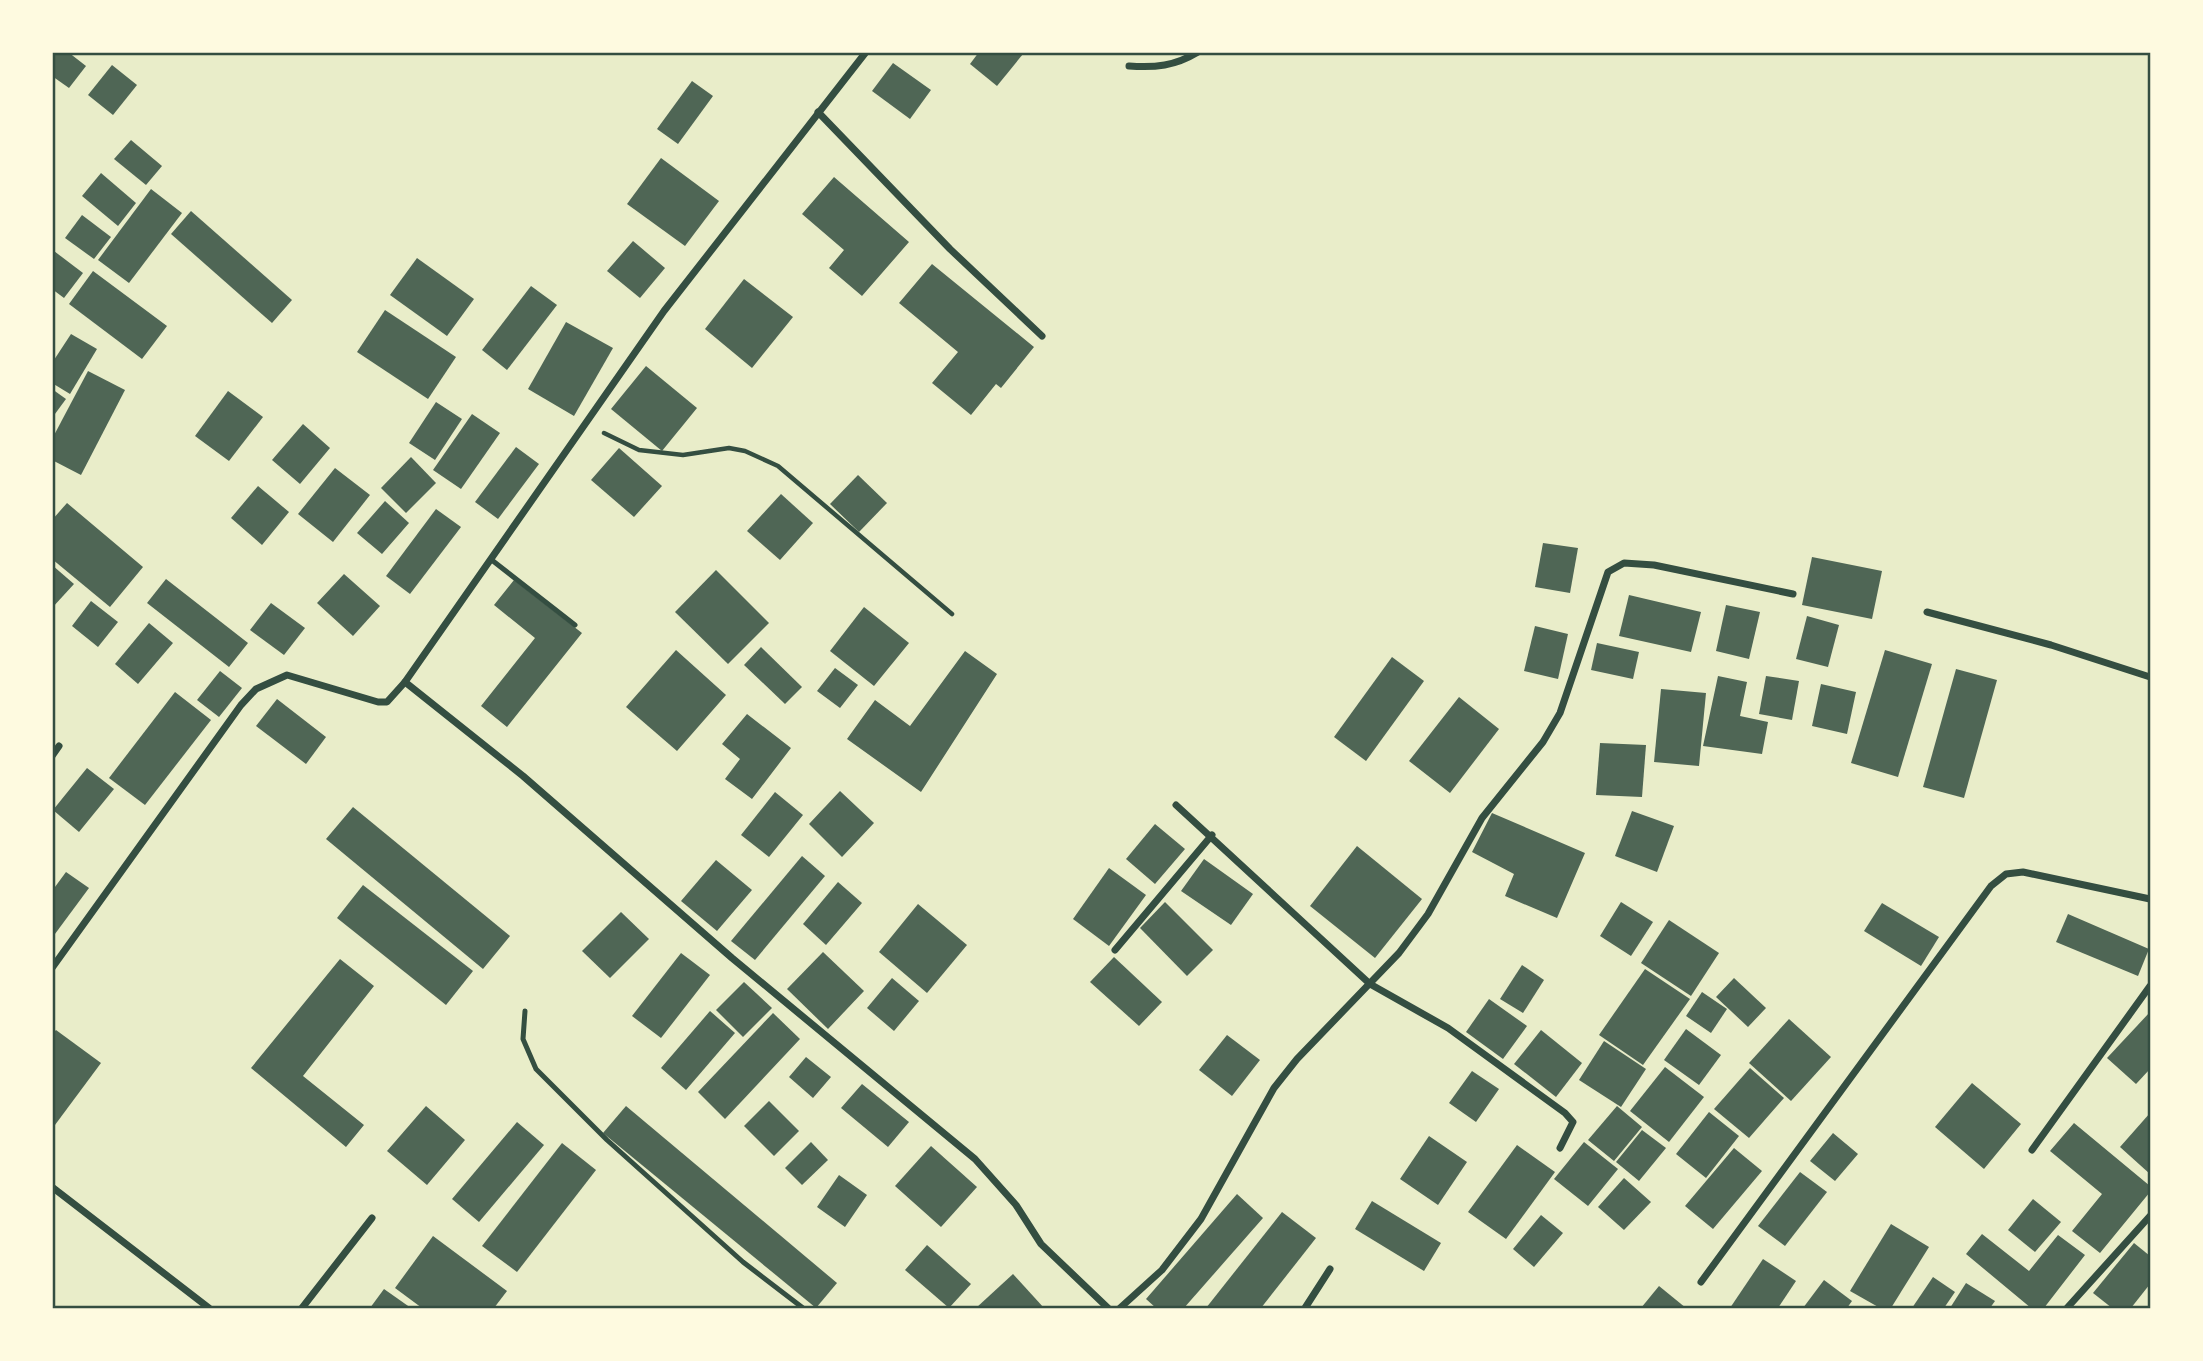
<svg xmlns="http://www.w3.org/2000/svg" width="2203" height="1361" viewBox="0 0 2203 1361" font-family="Barlow,sans-serif">
<rect width="100%" height="100%" fill="#e9edc9"/>
<!-- building -->
<g fill="#4f6655">
<polygon points="55,52 68,52 86,66 69,88 52,76"/>
<polygon points="979,52 1021,52 1023,54 997,86 970,64"/>
<polygon points="893,63 931,90 910,119 872,91"/>
<polygon points="112,65 137,85 113,115 88,95"/>
<polygon points="692,81 713,96 678,144 657,129"/>
<polygon points="131,140 162,166 146,185 114,159"/>
<polygon points="661,158 719,201 685,246 627,204"/>
<polygon points="101,173 136,203 118,226 82,196"/>
<polygon points="834,177 909,242 862,296 829,268 844,250 802,214"/>
<polygon points="151,189 182,213 129,283 98,260"/>
<polygon points="191,211 292,300 272,323 171,234"/>
<polygon points="82,215 111,237 94,259 65,238"/>
<polygon points="633,241 665,268 640,298 607,271"/>
<polygon points="54,251 83,273 64,298 52,289"/>
<polygon points="417,258 474,299 447,336 390,295"/>
<polygon points="932,264 1034,347 1001,388 996,384 971,415 932,383 958,352 899,303"/>
<polygon points="93,271 167,326 142,359 69,304"/>
<polygon points="744,279 793,317 752,368 705,329"/>
<polygon points="531,286 557,305 507,370 482,350"/>
<polygon points="385,310 456,357 428,399 357,352"/>
<polygon points="566,322 613,348 574,416 528,389"/>
<polygon points="71,334 97,349 70,394 52,383 52,363"/>
<polygon points="646,366 697,408 662,451 611,409"/>
<polygon points="88,371 125,390 81,475 52,460 52,439"/>
<polygon points="52,389 66,399 52,418"/>
<polygon points="228,391 263,417 229,461 195,436"/>
<polygon points="436,402 462,419 435,460 409,443"/>
<polygon points="472,414 500,433 461,489 433,470"/>
<polygon points="303,424 330,448 300,484 272,460"/>
<polygon points="516,447 539,464 498,519 475,502"/>
<polygon points="619,448 662,486 634,517 591,480"/>
<polygon points="411,457 436,483 406,513 381,488"/>
<polygon points="335,468 370,495 333,542 298,514"/>
<polygon points="858,475 887,503 859,532 830,504"/>
<polygon points="258,486 289,512 262,545 231,518"/>
<polygon points="781,494 813,523 780,560 747,531"/>
<polygon points="385,501 409,523 382,554 357,533"/>
<polygon points="67,503 143,567 110,607 52,559 52,520"/>
<polygon points="436,509 461,527 410,594 386,576"/>
<polygon points="1543,543 1578,548 1570,593 1535,587"/>
<polygon points="1812,557 1882,571 1872,619 1802,605"/>
<polygon points="52,565 74,584 52,608"/>
<polygon points="716,570 769,623 728,664 675,612"/>
<polygon points="344,574 380,606 353,636 317,603"/>
<polygon points="166,579 248,643 229,667 147,603"/>
<polygon points="514,580 582,633 507,727 481,706 535,638 494,605"/>
<polygon points="1629,595 1701,612 1691,652 1619,636"/>
<polygon points="91,601 118,622 98,647 72,626"/>
<polygon points="271,603 305,628 284,655 250,630"/>
<polygon points="1726,605 1760,612 1749,659 1716,651"/>
<polygon points="864,607 909,643 874,686 830,651"/>
<polygon points="1807,616 1839,625 1828,667 1796,659"/>
<polygon points="149,623 173,643 138,684 115,664"/>
<polygon points="1535,626 1568,634 1558,679 1524,671"/>
<polygon points="1597,643 1639,652 1633,679 1591,670"/>
<polygon points="761,647 802,687 785,704 744,665"/>
<polygon points="676,650 726,695 677,751 626,707"/>
<polygon points="1885,650 1932,664 1898,777 1851,763"/>
<polygon points="965,651 997,674 921,792 847,739 875,700 910,726"/>
<polygon points="1392,657 1424,681 1366,761 1334,737"/>
<polygon points="835,668 858,685 840,708 817,691"/>
<polygon points="1956,669 1997,680 1964,798 1923,787"/>
<polygon points="220,671 242,688 219,717 197,700"/>
<polygon points="1718,676 1747,682 1740,716 1768,722 1762,754 1703,746"/>
<polygon points="1766,676 1799,681 1792,720 1759,714"/>
<polygon points="1821,684 1856,692 1847,734 1812,726"/>
<polygon points="1661,689 1706,693 1699,766 1654,762"/>
<polygon points="175,692 211,720 145,805 109,778"/>
<polygon points="1459,697 1499,729 1450,793 1409,761"/>
<polygon points="277,699 326,737 306,764 256,726"/>
<polygon points="747,714 791,748 752,799 725,779 740,759 722,744"/>
<polygon points="1600,743 1646,745 1642,797 1596,795"/>
<polygon points="87,768 114,789 79,832 53,810"/>
<polygon points="840,791 874,823 842,857 809,824"/>
<polygon points="775,792 803,815 769,857 741,835"/>
<polygon points="353,807 510,936 483,969 326,839"/>
<polygon points="1632,811 1674,826 1657,872 1615,856"/>
<polygon points="1492,813 1585,853 1557,918 1505,896 1514,874 1472,852"/>
<polygon points="1155,824 1185,849 1155,884 1126,859"/>
<polygon points="1357,846 1422,899 1375,958 1310,906"/>
<polygon points="802,856 825,876 755,960 731,941"/>
<polygon points="1204,859 1253,894 1231,925 1181,891"/>
<polygon points="716,860 752,890 717,931 681,901"/>
<polygon points="1109,868 1146,895 1109,946 1073,919"/>
<polygon points="66,872 89,888 52,938 52,891"/>
<polygon points="838,882 862,903 826,945 803,924"/>
<polygon points="363,885 473,971 446,1005 337,918"/>
<polygon points="1165,902 1213,950 1187,976 1140,928"/>
<polygon points="1621,902 1653,922 1631,956 1600,936"/>
<polygon points="1882,903 1939,937 1921,966 1864,931"/>
<polygon points="918,904 967,945 927,993 879,952"/>
<polygon points="621,912 649,939 610,978 582,951"/>
<polygon points="2068,914 2149,949 2138,976 2056,942"/>
<polygon points="1669,920 1719,953 1691,996 1641,963"/>
<polygon points="823,952 864,991 828,1029 787,989"/>
<polygon points="681,953 710,975 661,1038 632,1016"/>
<polygon points="1114,957 1162,1002 1139,1026 1090,982"/>
<polygon points="340,959 374,986 303,1076 364,1125 346,1147 251,1068"/>
<polygon points="1522,965 1544,980 1523,1013 1500,999"/>
<polygon points="1645,969 1690,999 1643,1065 1599,1035"/>
<polygon points="892,978 919,1001 894,1031 867,1008"/>
<polygon points="1734,978 1766,1008 1748,1027 1716,997"/>
<polygon points="744,982 772,1008 743,1037 716,1010"/>
<polygon points="1702,992 1727,1009 1711,1033 1686,1016"/>
<polygon points="1489,999 1527,1026 1503,1059 1466,1032"/>
<polygon points="710,1011 735,1033 686,1090 661,1068"/>
<polygon points="2150,1012 2150,1069 2136,1084 2107,1058"/>
<polygon points="773,1013 800,1039 725,1119 698,1092"/>
<polygon points="1789,1019 1831,1057 1791,1101 1749,1063"/>
<polygon points="1686,1029 1721,1055 1699,1085 1664,1060"/>
<polygon points="56,1030 101,1063 52,1129 52,1034"/>
<polygon points="1541,1030 1582,1063 1556,1097 1514,1064"/>
<polygon points="1227,1035 1260,1060 1232,1096 1199,1070"/>
<polygon points="1604,1041 1646,1069 1621,1107 1579,1080"/>
<polygon points="806,1057 831,1077 813,1098 789,1077"/>
<polygon points="1665,1067 1704,1097 1669,1142 1630,1111"/>
<polygon points="1750,1068 1784,1098 1749,1138 1714,1109"/>
<polygon points="1472,1071 1499,1089 1476,1122 1449,1103"/>
<polygon points="1972,1083 2021,1124 1984,1169 1935,1127"/>
<polygon points="862,1084 909,1122 888,1147 841,1108"/>
<polygon points="769,1101 799,1131 774,1156 744,1126"/>
<polygon points="426,1106 465,1140 427,1185 387,1151"/>
<polygon points="626,1106 837,1283 816,1308 603,1133"/>
<polygon points="1617,1106 1642,1127 1614,1161 1588,1140"/>
<polygon points="1709,1112 1739,1136 1706,1178 1676,1154"/>
<polygon points="2150,1113 2150,1174 2120,1147"/>
<polygon points="517,1122 544,1145 479,1222 452,1199"/>
<polygon points="2074,1123 2150,1186 2150,1192 2100,1253 2072,1231 2102,1194 2050,1151"/>
<polygon points="1642,1130 1666,1148 1639,1181 1616,1162"/>
<polygon points="1833,1133 1858,1154 1835,1181 1810,1161"/>
<polygon points="1429,1136 1467,1162 1438,1205 1400,1179"/>
<polygon points="811,1142 828,1160 802,1185 785,1168"/>
<polygon points="1584,1142 1618,1169 1588,1206 1554,1179"/>
<polygon points="562,1143 596,1170 517,1272 482,1246"/>
<polygon points="1517,1145 1555,1172 1506,1239 1468,1212"/>
<polygon points="931,1146 977,1187 941,1227 895,1186"/>
<polygon points="1734,1148 1762,1171 1713,1229 1685,1206"/>
<polygon points="1800,1172 1827,1192 1785,1246 1758,1226"/>
<polygon points="839,1175 867,1195 845,1227 817,1207"/>
<polygon points="1624,1178 1651,1202 1624,1230 1598,1207"/>
<polygon points="1237,1194 1263,1218 1184,1308 1156,1308 1146,1299"/>
<polygon points="2033,1199 2061,1222 2035,1252 2008,1230"/>
<polygon points="1372,1201 1441,1243 1424,1271 1355,1229"/>
<polygon points="1282,1212 1316,1238 1261,1308 1206,1308"/>
<polygon points="1541,1215 1563,1233 1534,1267 1513,1249"/>
<polygon points="1891,1224 1929,1247 1891,1308 1880,1308 1850,1291"/>
<polygon points="1982,1234 2029,1271 2058,1235 2085,1255 2044,1308 2031,1308 1966,1254"/>
<polygon points="433,1236 507,1291 494,1308 422,1308 395,1288"/>
<polygon points="2134,1243 2150,1256 2150,1284 2131,1308 2112,1308 2093,1293"/>
<polygon points="927,1245 971,1284 949,1308 905,1270"/>
<polygon points="1763,1259 1796,1281 1778,1308 1730,1308"/>
<polygon points="1013,1274 1044,1308 976,1308"/>
<polygon points="1933,1277 1955,1292 1944,1308 1912,1308"/>
<polygon points="1824,1280 1852,1301 1847,1308 1803,1308"/>
<polygon points="1966,1283 1995,1301 1990,1308 1950,1308"/>
<polygon points="1659,1286 1686,1308 1641,1308"/>
<polygon points="384,1289 411,1308 370,1308"/>
</g>
<g fill="none" stroke-linecap="round" stroke-linejoin="round">
<!-- path -->
<polyline stroke="#344e41" stroke-width="4.5" points="604,433 639,450 683,455 729,448 745,451 778,466 952,614"/>
<!-- service -->
<g stroke="#344e41" stroke-width="5">
<polyline points="493,561 575,625"/>
<polyline points="525,1011 523,1039 536,1069 607,1140 743,1262 803,1308"/>
</g>
<!-- minor -->
<g stroke="#344e41" stroke-width="7">
<path d="M1129,66c26,2 46,0 69,-14"/>
<polyline points="818,112 950,249 1042,336"/>
<polyline points="1927,612 2051,645 2150,677"/>
<polyline points="405,682 523,776 732,958 975,1159 1016,1205 1041,1244 1108,1308"/>
<polyline points="52,756 59,746"/>
<polyline points="1176,805 1370,984 1448,1028 1565,1113 1573,1122 1560,1148"/>
<polyline points="1115,950 1212,835"/>
<polyline points="52,968 241,705 256,689 287,675 378,702 387,702 405,682 664,311 866,52"/>
<polyline points="2032,1150 2150,986"/>
<polyline points="52,1187 209,1308"/>
<polyline points="1701,1282 1991,886 2006,874 2023,872 2150,899"/>
<polyline points="302,1308 372,1218"/>
<polyline points="1120,1308 1162,1270 1201,1219 1274,1088 1297,1059 1399,953 1428,914 1482,818 1543,742 1560,713 1608,572 1624,563 1654,565 1793,594"/>
<polyline points="1305,1308 1330,1269"/>
<polyline points="2067,1308 2150,1216"/>
</g>
</g>
<!-- border -->
<rect width="2203" height="1361" fill="none" stroke="#fefae0" stroke-width="108"/>
<rect x="54" y="54" width="2095" height="1253" fill="none" stroke="#344e41" stroke-width="2.5"/>
</svg>
